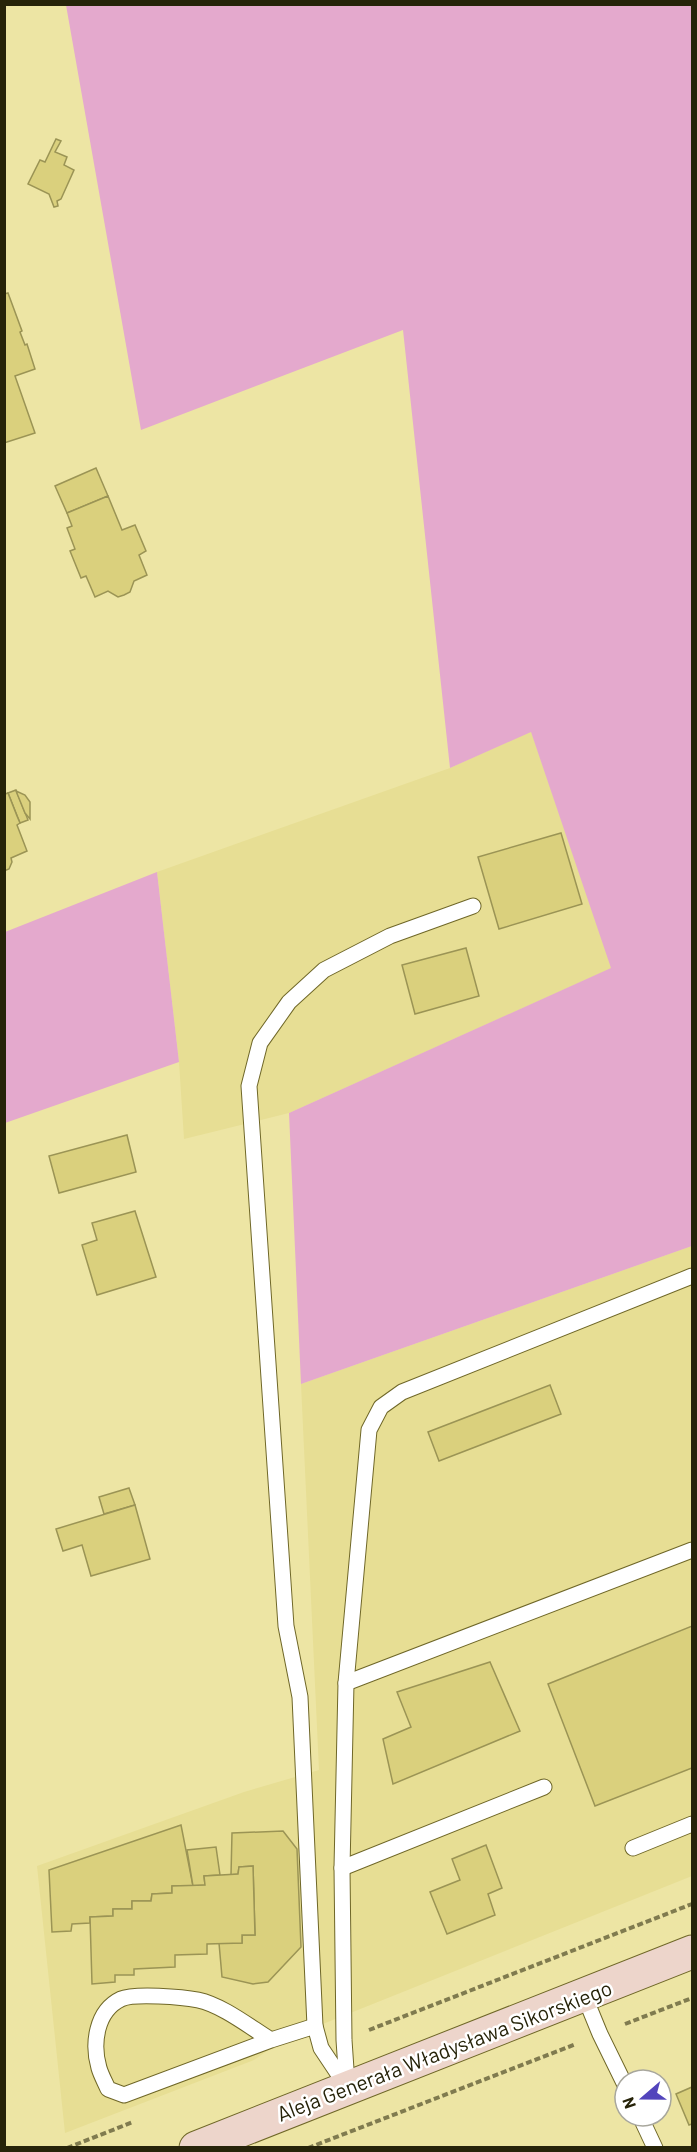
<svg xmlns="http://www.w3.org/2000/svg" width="697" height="2152" viewBox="0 0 697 2152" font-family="Barlow,sans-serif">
<rect width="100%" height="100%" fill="#ede5a4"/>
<!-- built -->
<g fill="#e7de94">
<polygon points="531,731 612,968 289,1113 184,1139 179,1062 157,872 450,768"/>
<polygon points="692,1246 692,1876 283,2040 254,2060 65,2133 37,1866 244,1792 319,1770 301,1384"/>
</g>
<!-- green -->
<g fill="#e4a9cd">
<polygon points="66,5 692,5 692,1246 301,1384 289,1113 611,968 531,732 450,768 403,330 141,430"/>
<polygon points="157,872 179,1062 5,1123 5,932"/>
</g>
<!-- building -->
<g fill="#dad07d" stroke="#9b9455" stroke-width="1.5">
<polygon points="56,139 61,141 55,152 67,157 64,165 74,170 61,199 57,201 58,206 54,207 49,194 28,184 40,160 45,162"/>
<polygon points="8,293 22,331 20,332 25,345 27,344 35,369 15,376 35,433 4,443 4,294"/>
<polygon points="96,468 108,496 67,513 55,486"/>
<polygon points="108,496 122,530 135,525 146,551 139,555 147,575 134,581 130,592 124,595 118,597 108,591 95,597 86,576 81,578 70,551 75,549 67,528 72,526 67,513"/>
<polygon points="16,790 28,820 20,823 8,793"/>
<polygon points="16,791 25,795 30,802 30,819 25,813"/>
<polygon points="4,792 5,794 8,793 17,816 20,823 17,825 27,851 11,858 12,862 9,869 4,871"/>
<polygon points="561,833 582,904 499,929 478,857"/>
<polygon points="466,948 479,996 415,1014 402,965"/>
<polygon points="127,1135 136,1172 59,1193 49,1156"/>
<polygon points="135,1211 156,1277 97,1295 82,1245 97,1240 92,1223"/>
<polygon points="550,1385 561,1414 439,1461 428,1432"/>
<polygon points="129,1488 135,1505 104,1514 99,1497"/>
<polygon points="135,1505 150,1559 91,1576 82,1545 63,1551 56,1529"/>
<polygon points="692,1626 692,1768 595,1806 548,1684"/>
<polygon points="490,1662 520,1731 393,1784 383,1739 411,1727 397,1692"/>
<polygon points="181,1825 193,1886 172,1886 172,1893 152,1894 151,1901 132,1901 132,1909 113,1909 113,1916 90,1917 90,1923 72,1924 71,1931 52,1932 49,1870"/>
<polygon points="283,1831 297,1849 301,1947 268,1982 253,1984 222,1977 219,1943 242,1943 242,1935 255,1935 253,1866 239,1867 238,1874 231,1875 232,1833"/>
<polygon points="486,1845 502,1888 488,1894 495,1915 447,1934 430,1892 460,1880 452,1859"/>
<polygon points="216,1847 220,1875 204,1876 205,1885 193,1886 187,1850"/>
<polygon points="253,1866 255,1935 242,1935 242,1943 207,1944 207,1954 175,1955 175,1967 134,1969 134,1975 115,1975 115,1982 92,1984 90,1917 113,1916 113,1909 132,1909 132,1901 151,1901 152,1894 172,1893 172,1886 205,1885 204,1876 238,1874 239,1867"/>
<polygon points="692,2087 692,2124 689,2125 676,2094"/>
</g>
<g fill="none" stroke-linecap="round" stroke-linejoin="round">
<defs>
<g id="service">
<polyline points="346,1683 692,1550"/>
<polyline points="633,1848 692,1824"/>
<polyline points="342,1868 544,1787"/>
<polyline points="584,1995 600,2034 625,2085"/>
<path d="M271,2040c-21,-13 -49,-35 -73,-40 -15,-3 -64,-7 -77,-1 -25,12 -29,45 -22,69 2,7 6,14 9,21l16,6 147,-55 44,-14"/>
<polyline points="347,2084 344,2040 342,1868 346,1683 369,1430 381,1407 402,1392 692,1276"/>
<polyline points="347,2087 321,2048 315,2026 300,1697 286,1626 249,1086 260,1043 289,1002 324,970 390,936 473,906"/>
<polyline points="640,2116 655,2148"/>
</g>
<polyline id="secondary" points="196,2148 692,1952"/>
</defs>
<!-- service casing -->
<use href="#service" stroke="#6f6728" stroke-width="17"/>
<!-- secondary casing -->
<use href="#secondary" stroke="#6f6728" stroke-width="35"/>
<!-- path -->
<g stroke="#807b4f" stroke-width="4" stroke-dasharray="6 3" stroke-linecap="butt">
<polyline points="625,2024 692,1998"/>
<polyline points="369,2030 692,1904"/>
<polyline points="67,2148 133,2122"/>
<polyline points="308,2148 576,2044"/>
</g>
<!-- service -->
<use href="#service" stroke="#fff" stroke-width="15"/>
<!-- secondary -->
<use href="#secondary" stroke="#edd5cb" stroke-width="33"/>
</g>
<g text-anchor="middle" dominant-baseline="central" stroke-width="5" stroke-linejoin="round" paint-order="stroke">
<!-- street labels -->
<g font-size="21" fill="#262309" stroke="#fff">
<text transform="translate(444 2050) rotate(-21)">Aleja Generała Władysława Sikorskiego</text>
</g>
</g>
<!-- border -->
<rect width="697" height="2152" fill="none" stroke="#262309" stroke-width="12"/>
<!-- north arrow -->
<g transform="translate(643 2098) rotate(250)"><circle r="28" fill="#ffffff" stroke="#a8a79d" stroke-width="1.5"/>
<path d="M0-4.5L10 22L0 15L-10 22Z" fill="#5244bc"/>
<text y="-9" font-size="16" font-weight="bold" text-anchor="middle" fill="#262309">N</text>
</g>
</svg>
